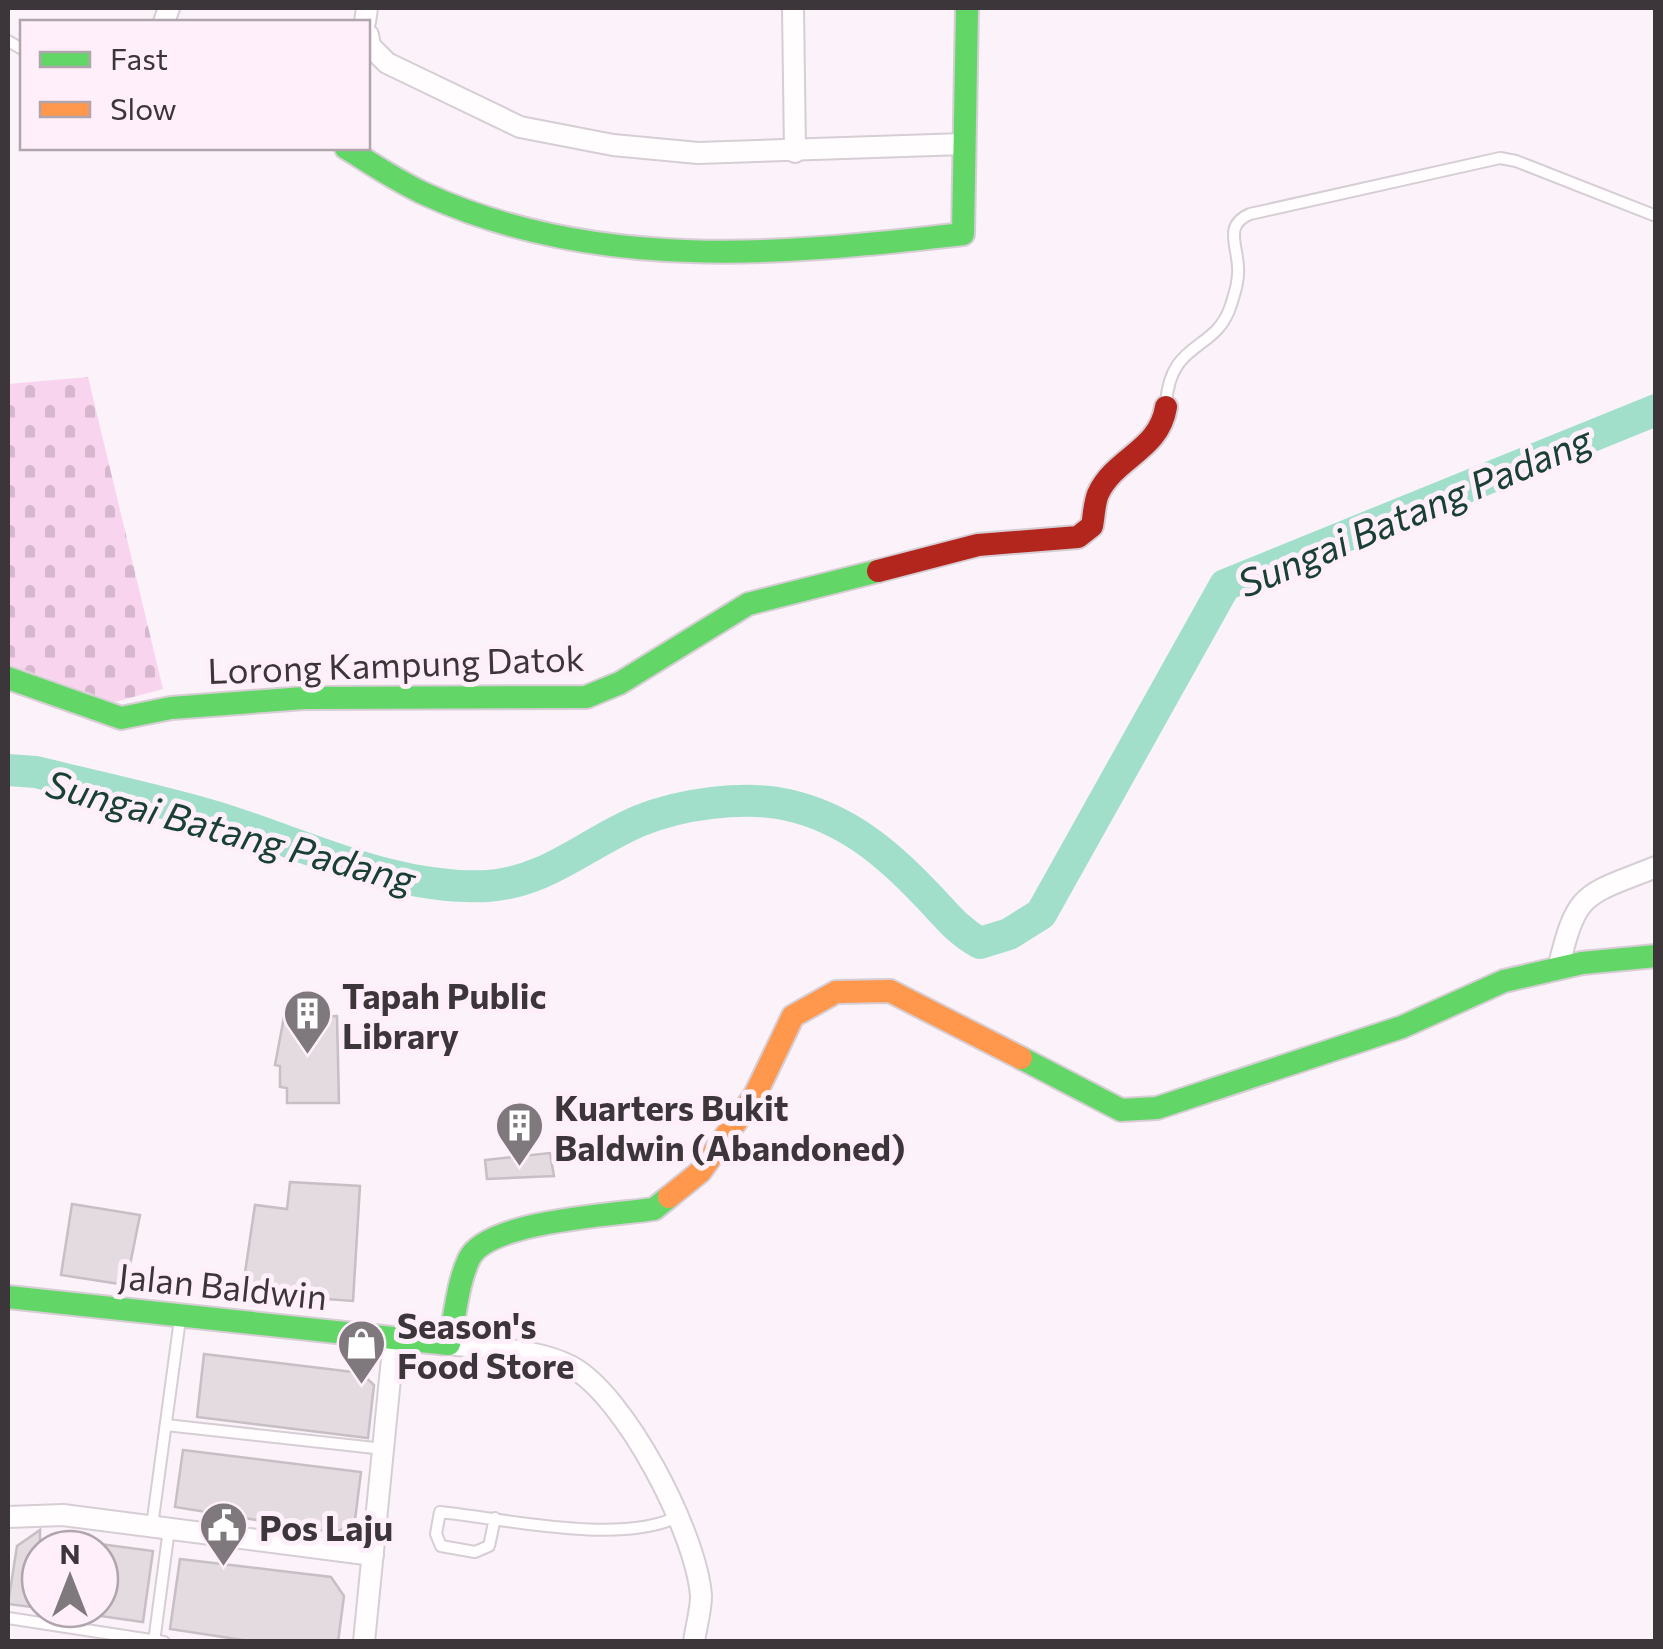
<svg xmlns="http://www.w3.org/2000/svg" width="1663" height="1649" viewBox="0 0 1663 1649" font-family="Commissioner,sans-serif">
<defs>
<pattern id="cemetery-stones" width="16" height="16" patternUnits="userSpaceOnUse" patternTransform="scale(2.5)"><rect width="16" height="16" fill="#f9d4ee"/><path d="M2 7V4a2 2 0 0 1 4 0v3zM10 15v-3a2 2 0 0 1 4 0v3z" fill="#d6b7cd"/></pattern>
</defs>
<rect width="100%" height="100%" fill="#fcf2f9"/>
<!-- cemetery -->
<polygon fill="url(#cemetery-stones)" points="88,377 163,689 115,702 8,664 8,384"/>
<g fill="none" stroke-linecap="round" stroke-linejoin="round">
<!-- river -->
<path stroke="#a2dfcb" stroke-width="32" d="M8,770l28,2c60,15 123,28 183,46 87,27 176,73 269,68 59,-4 99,-43 151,-65 41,-17 105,-26 149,-16 57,13 97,46 137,88 19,19 31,37 55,50l29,-9 32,-20 184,-329 431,-175"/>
</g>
<!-- building -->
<g fill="#e3dbe0" stroke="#c6bfc4" stroke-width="2.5">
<polygon points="337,1016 339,1103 287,1103 287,1088 280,1087 280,1066 275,1065 284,1017"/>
<polygon points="550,1153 554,1176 487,1179 485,1160"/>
<polygon points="290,1182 360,1186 353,1301 242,1293 255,1205 287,1209"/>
<polygon points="72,1204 140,1215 126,1285 61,1275"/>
<polygon points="204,1354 361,1373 374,1385 368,1438 197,1417"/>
<polygon points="183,1450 361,1472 355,1520 336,1533 175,1507"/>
<polygon points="40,1530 40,1608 8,1604 17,1546"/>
<polygon points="100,1544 153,1551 143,1622 100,1616"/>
<polygon points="180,1559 331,1577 344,1596 338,1642 256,1642 170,1629"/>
</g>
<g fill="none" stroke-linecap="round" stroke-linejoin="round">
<defs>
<g id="lane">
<polyline points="8,41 22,49"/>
<path d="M1166,404c4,-65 50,-51 65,-99 4,-13 8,-25 7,-38 -1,-23 -14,-42 12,-53l250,-56 16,3 140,55"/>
<polyline points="166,1425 384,1449"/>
<path d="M495,1518l-6,28 -14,6 -34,-6 -5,-12 4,-22c66,7 179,33 237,5"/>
<polyline points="152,1526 180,1319"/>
<polyline points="8,1618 164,1642"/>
<polyline points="154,1642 169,1529"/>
</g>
<g id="street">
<polyline points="793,8 795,152"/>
<polyline points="164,22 169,8"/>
<polyline points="365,22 367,8"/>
<polyline points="368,35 370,46 387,63 520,127 613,145 698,153 964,144"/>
<path d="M1558,969c19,-79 25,-73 98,-102"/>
<path d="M449,1344c39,5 86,4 121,22 55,28 127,169 131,230 0,14 -5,31 -7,46"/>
<polyline points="8,1517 63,1515 373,1555"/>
<polyline points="364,1642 394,1338"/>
</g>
<g id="fast">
<path d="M346,148c26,16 51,33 79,46 171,78 357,61 538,40l4,-226"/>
<polyline points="8,678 121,718 171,708 304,698 586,697 620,683 748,604 878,571"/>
<polyline points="1021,1058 1121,1110 1157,1108 1402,1027 1504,981 1582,963 1656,956"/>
<path d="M8,1297l441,47c6,-26 8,-60 20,-85 17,-38 144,-44 185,-50l15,-12"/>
</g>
<polyline id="slow" points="669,1197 700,1172 755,1095 793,1016 836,992 890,991 1021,1058"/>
<path id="jam" d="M878,571l100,-26 100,-8 14,-11c2,-10 2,-22 6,-32 17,-37 61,-43 68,-87"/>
</defs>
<!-- lane casing -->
<use href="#lane" stroke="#d6ced4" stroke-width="14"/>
<!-- street casing -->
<use href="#street" stroke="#d6ced4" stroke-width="24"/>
<!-- fast casing -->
<use href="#fast" stroke="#d6ced4" stroke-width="26"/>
<!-- slow casing -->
<use href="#slow" stroke="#d6ced4" stroke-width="26"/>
<!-- jam casing -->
<use href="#jam" stroke="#d6ced4" stroke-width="26"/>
<!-- lane -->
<use href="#lane" stroke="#fffdfe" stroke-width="10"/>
<!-- street -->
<use href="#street" stroke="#fffdfe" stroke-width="20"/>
<!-- fast -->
<use href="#fast" stroke="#63d668" stroke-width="22"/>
<!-- slow -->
<use href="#slow" stroke="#ff974d" stroke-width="22"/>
<!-- jam -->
<use href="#jam" stroke="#b3261e" stroke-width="22"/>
</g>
<!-- icons -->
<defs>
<symbol id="building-pin" viewBox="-11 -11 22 30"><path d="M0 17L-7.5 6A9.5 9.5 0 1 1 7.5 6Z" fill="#7f787d" stroke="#ffeffa"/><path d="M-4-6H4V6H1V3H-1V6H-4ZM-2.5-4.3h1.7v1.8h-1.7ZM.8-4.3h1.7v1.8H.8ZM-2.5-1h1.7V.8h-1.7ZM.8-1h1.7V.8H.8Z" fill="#fff"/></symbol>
<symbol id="shop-pin" viewBox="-11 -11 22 30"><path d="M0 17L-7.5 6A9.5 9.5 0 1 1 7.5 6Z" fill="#7f787d" stroke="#ffeffa"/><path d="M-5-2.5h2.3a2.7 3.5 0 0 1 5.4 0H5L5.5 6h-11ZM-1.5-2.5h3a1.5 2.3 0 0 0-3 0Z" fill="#fff"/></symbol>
<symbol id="civic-pin" viewBox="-11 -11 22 30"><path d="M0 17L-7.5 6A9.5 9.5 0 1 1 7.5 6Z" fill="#7f787d" stroke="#ffeffa"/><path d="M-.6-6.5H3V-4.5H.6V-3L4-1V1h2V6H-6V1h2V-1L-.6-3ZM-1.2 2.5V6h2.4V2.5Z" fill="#fff"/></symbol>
</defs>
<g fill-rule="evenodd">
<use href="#building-pin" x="280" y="986" width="55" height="75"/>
<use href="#building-pin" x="492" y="1098" width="55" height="75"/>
<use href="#shop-pin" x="334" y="1316" width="55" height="75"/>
<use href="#civic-pin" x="196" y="1498" width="55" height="75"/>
</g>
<g text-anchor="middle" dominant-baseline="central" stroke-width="10" stroke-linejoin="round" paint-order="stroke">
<!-- street labels -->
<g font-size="35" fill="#3c363a" stroke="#ffeffa">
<text transform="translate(396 663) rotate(-2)">Lorong Kampung Datok</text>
<text transform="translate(223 1285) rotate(6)">Jalan Baldwin</text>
</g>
<!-- poi labels -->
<g font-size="35" font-weight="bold" fill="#3c363a" stroke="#ffeffa" text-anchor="start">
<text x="342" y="994">Tapah Public<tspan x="342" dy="40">Library</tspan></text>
<text x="554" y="1106">Kuarters Bukit<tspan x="554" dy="40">Baldwin (Abandoned)</tspan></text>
<text x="397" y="1324">Season's<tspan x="397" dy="40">Food Store</tspan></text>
<text x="259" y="1526">Pos Laju</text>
</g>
<!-- water labels -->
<g font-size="38" font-style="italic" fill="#184134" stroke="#ffeffa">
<text transform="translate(1414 510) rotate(-23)">Sungai Batang Padang</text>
<text transform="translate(231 830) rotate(15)">Sungai Batang Padang</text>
</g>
</g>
<!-- border -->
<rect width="1663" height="1649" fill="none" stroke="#3c363a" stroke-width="20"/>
<!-- legend -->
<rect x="20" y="20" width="350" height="130" fill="#ffeffa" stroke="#b1a5ad" stroke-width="2.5"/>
<rect x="40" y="52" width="50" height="15" fill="#63d668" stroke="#b1a5ad" stroke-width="2.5"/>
<text x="110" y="70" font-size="30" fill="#3c363a">Fast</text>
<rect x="40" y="102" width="50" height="15" fill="#ff974d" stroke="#b1a5ad" stroke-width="2.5"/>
<text x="110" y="120" font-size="30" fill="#3c363a">Slow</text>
<!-- north arrow -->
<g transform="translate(70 1579)"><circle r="48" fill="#ffeffa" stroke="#b1a5ad" stroke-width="2.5"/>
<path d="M0-8L18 38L0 25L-18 38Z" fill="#7f787d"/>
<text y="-15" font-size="28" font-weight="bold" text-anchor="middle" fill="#3c363a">N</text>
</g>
</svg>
